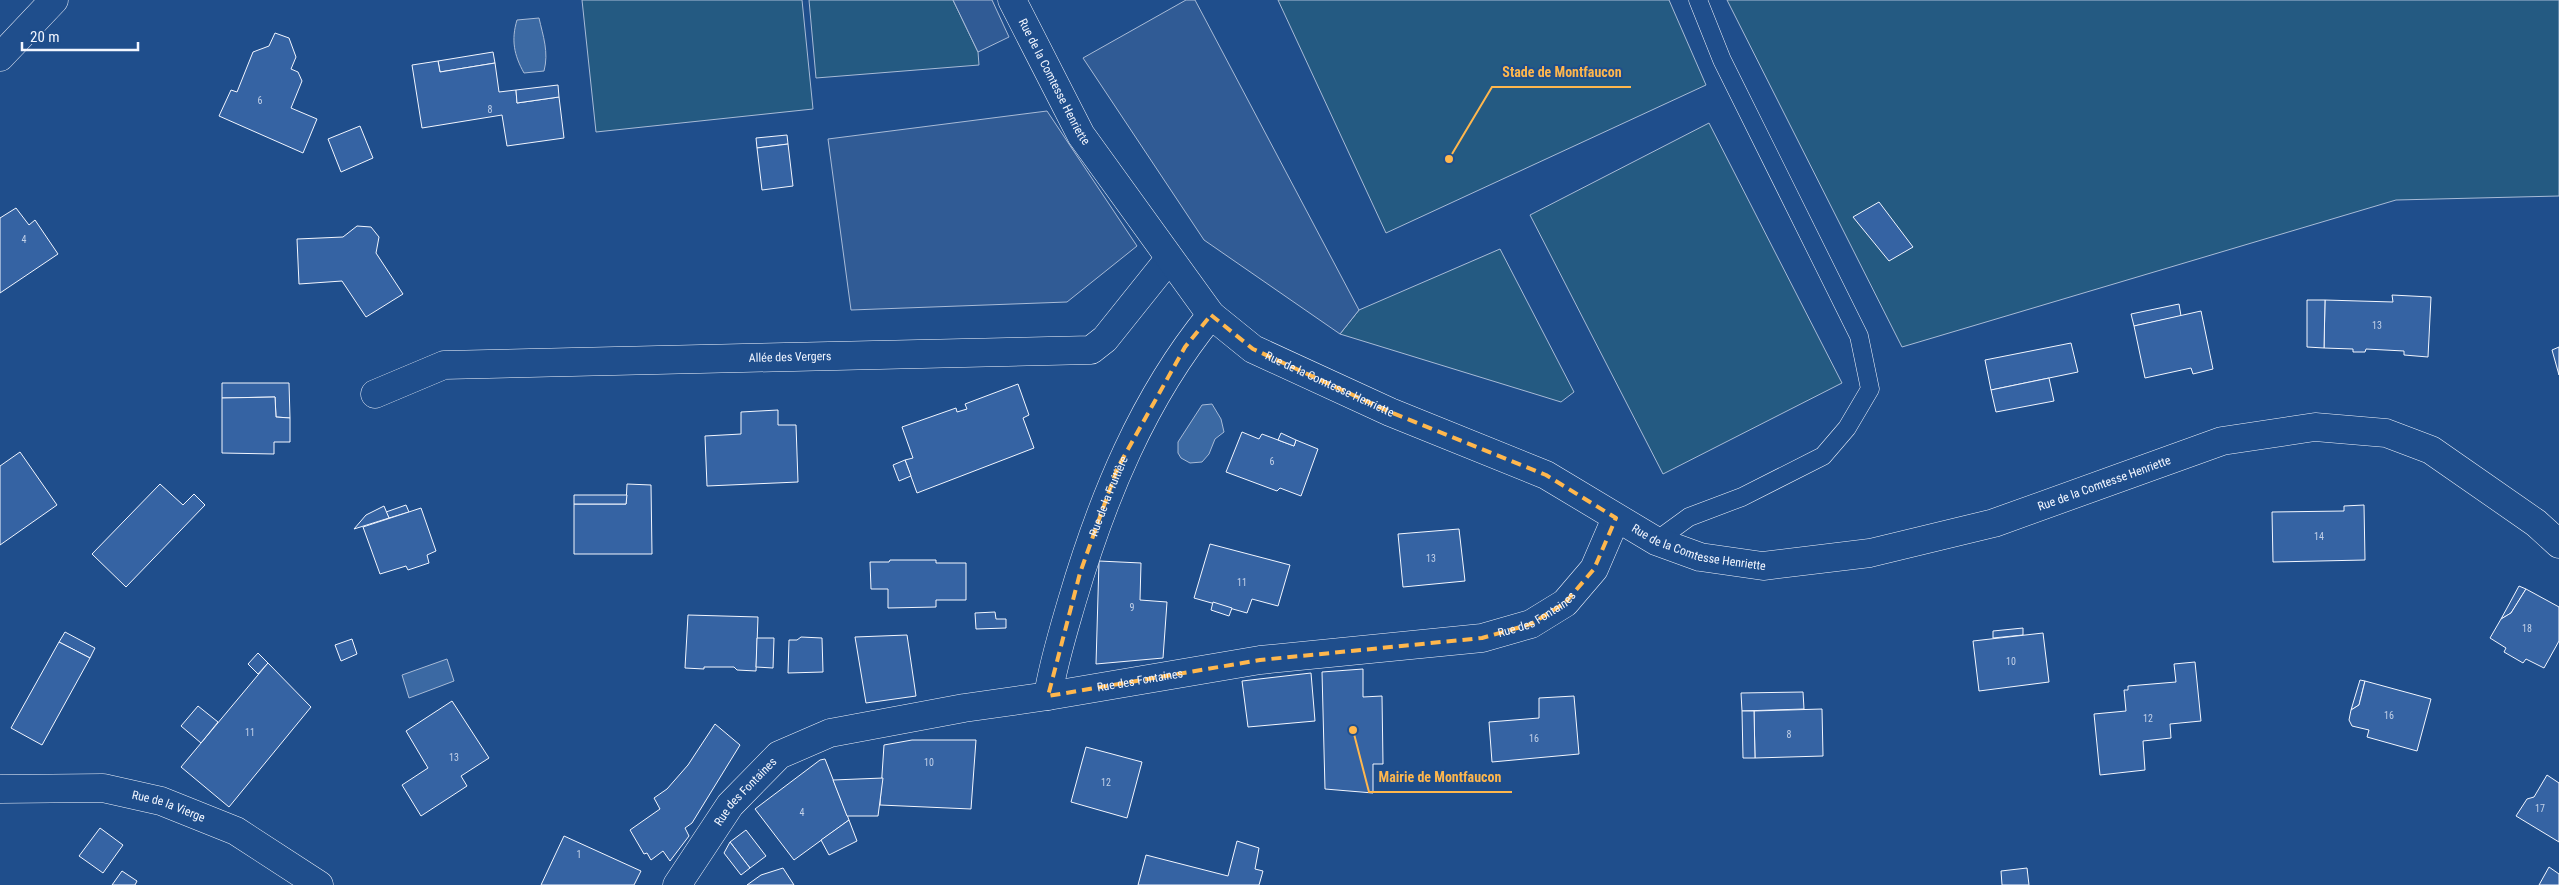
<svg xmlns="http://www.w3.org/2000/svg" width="2559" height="885" viewBox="0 0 2559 885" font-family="'Roboto Condensed',sans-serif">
<rect width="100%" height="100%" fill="#1f4e8c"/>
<!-- green -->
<g fill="#245a82" stroke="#a8bbd7">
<polygon points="582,0 802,0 813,109 596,132"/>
<polygon points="809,0 953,0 978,52 979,65 816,78"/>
<polygon points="1278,0 1669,0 1706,85 1386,233"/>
<polygon points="1727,0 2559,0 2559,196 2396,200 1902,347"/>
<polygon points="1709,123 1842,383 1663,474 1530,215"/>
<polygon points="1500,249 1574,392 1561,402 1340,334 1359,310"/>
</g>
<!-- parking -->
<g fill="#305b95" stroke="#a8bbd7">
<polygon points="953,0 992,0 1009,37 978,52"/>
<polygon points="1186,0 1195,0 1359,310 1340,334 1204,240 1083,58"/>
<polygon points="1047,111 1137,246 1067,302 851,310 828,139"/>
</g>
<!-- water -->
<g fill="#3b69a3" stroke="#a8bbd7">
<path d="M539,18c4,18 10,34 5,53l-20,2c-10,-18 -13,-33 -7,-53z"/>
<polygon points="1212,404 1221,419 1224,432 1215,439 1209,454 1202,462 1190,463 1181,458 1178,453 1178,442 1202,405"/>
<polygon points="447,659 454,681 409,698 402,675"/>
</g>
<!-- building -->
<g fill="#3563a3" stroke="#f2f6ff">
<polygon points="275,33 289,38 296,57 291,69 298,72 302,81 291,108 317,119 303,153 219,116 231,90 237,92 253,52 269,46"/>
<polygon points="493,52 495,63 440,72 438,61"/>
<polygon points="438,61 440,72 495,63 499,92 516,90 517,103 559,97 564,138 507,146 502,115 422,128 412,65"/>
<polygon points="558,85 559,97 517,103 516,90"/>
<polygon points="360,126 373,158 341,172 328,139"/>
<polygon points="787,135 788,144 757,148 756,138"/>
<polygon points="788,144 793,186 762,190 757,148"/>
<polygon points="1879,202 1913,247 1889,261 1853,217"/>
<polygon points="16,208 29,225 35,220 58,254 0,293 0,218"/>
<polygon points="357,226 371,227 379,237 376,253 403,294 366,317 342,281 299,284 297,239 343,237"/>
<polygon points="2392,295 2431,297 2428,357 2404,355 2404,351 2366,349 2365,352 2353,352 2353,349 2324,348 2325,300 2393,302"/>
<polygon points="2307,300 2325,300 2324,348 2307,347"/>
<polygon points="2179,304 2181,316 2134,326 2131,314"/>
<polygon points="2201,311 2213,369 2193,374 2191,368 2145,378 2134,326"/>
<polygon points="2071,343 2078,372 1991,390 1985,360"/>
<polygon points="2559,347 2559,375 2552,350"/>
<polygon points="2049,378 2054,401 1996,412 1991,390"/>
<polygon points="222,383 289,383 290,418 276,417 275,397 222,398"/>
<polygon points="1018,384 1029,415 1023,418 1034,448 917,493 905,460 913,458 902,427 956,408 957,412 967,409 965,404"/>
<polygon points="275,397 276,417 290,418 290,442 274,442 274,454 222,453 222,398"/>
<polygon points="778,410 778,425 796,425 798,482 707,486 705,436 741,434 741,412"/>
<polygon points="1242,432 1259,439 1262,434 1294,446 1296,440 1318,449 1301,496 1280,488 1277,491 1226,472"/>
<polygon points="1281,433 1296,440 1294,446 1278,440"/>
<polygon points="20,452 57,505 0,545 0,466"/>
<polygon points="905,460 911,476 899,481 893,465"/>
<polygon points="160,484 183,505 194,494 205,505 126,587 92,554"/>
<polygon points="627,484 651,485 652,554 574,554 574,504 626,504"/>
<polygon points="574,495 627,495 626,504 574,504"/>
<polygon points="406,505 409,512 389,518 386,512"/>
<polygon points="2364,505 2365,560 2273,562 2272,512 2344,511 2344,506"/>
<polygon points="384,506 389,518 354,529 366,515"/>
<polygon points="421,508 436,551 427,555 429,563 408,570 406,566 380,574 363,527"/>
<polygon points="1459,529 1465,581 1403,587 1398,534"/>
<polygon points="1210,544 1290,565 1278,606 1252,599 1247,613 1194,598"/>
<polygon points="890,560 936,560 936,563 966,563 966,600 936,600 936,607 888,608 888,589 871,589 870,562 889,562"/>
<polygon points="1099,561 1141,563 1140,600 1167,602 1163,658 1096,664"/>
<polygon points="2519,586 2526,589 2511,613 2501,619"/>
<polygon points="2526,589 2559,607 2559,641 2544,668 2526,659 2523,663 2504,652 2506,648 2490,638 2501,619 2511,613"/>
<polygon points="1213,602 1232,608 1229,616 1211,610"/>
<polygon points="995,612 996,619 1006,619 1006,628 976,629 975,613"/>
<polygon points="688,615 758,617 756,671 737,670 734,667 704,667 704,669 685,668"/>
<polygon points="2023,628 2023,635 1993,638 1993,631"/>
<polygon points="65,632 95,648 90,658 59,642"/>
<polygon points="2043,633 2049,682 1979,691 1973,641"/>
<polygon points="907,635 916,696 866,703 855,637"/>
<polygon points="801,637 822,638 823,672 788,673 789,640 797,640"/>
<polygon points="757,638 774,638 773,668 756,667"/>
<polygon points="352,639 357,654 341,661 335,645"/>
<polygon points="59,642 90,658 42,745 11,728"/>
<polygon points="258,653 268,663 258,674 248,664"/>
<polygon points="2195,662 2201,721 2170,724 2171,738 2143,741 2145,770 2100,775 2094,714 2126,711 2124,690 2128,690 2128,686 2176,682 2174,664"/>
<polygon points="268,663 311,707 229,807 181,767"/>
<polygon points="1363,669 1363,697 1382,696 1383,764 1373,764 1373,793 1325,789 1322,672"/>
<polygon points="1311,673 1315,721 1248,727 1242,681"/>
<polygon points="2360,680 2365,681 2359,705 2351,710"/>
<polygon points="2365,681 2431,699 2417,751 2367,737 2369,730 2352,726 2349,720 2351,710 2359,705"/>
<polygon points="1803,692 1804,709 1742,711 1741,693"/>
<polygon points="1574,696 1579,754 1492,762 1489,722 1539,718 1539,698"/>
<polygon points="452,701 489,758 461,776 467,786 421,816 402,785 428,768 406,731"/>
<polygon points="198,706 218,722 201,743 181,726"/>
<polygon points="1822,709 1823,756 1755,758 1754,711"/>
<polygon points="1742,711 1754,711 1755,758 1743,758"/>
<polygon points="715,724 740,745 692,823 685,828 689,836 670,861 663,851 651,860 647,853 644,854 630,830 660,809 654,798 667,789 688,765"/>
<polygon points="912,740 976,740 971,809 880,805 884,745"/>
<polygon points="1086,747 1142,762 1127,818 1071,802"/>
<polygon points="825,759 849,820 794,860 755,809 820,760"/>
<polygon points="2547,775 2559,783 2559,842 2516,816 2527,799 2534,797"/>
<polygon points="883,778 878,816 847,816 833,780"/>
<polygon points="849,820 857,841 829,855 821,840"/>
<polygon points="100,828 123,845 103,873 79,856"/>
<polygon points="746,830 766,856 750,868 730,842"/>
<polygon points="564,836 641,871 634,885 541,885"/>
<polygon points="1237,841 1259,848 1255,869 1263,871 1259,885 1138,885 1146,855 1228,876"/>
<polygon points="730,842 750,868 741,875 724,853"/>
<polygon points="2549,867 2559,874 2559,885 2539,885"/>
<polygon points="783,868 794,885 747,885 761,875"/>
<polygon points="2027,868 2029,885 2002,885 2001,871"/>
<polygon points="122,871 137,881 135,885 112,885"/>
</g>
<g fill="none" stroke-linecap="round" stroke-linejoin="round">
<defs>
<polyline id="lane" points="1656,541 1689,517 1742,497 1823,456 1847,428 1870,389 1859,336 1722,60 1698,0"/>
<g id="street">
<polyline points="0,57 54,0"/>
<path id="s1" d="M375,394l69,-29 647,-15 14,-11 64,-80"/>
<path id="s2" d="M1048,696c5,-32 15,-64 24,-95 30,-102 71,-203 139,-286"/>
<path id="s3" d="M0,789l103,-1 58,13 75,30 83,54"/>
<path id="s4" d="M677,885l53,-80 49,-50 51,-22 134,-25 84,-12 212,-36 222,-22 49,-14 34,-21 29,-34 22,-51"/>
</g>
<g id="secondary">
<path id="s5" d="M1012,0l69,135 130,180 42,34 137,63 156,63 110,66 44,16 63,9 107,-13 124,-30 228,-82 93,-14 71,6 45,17 105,73 23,21"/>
</g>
</defs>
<!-- lane casing -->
<use href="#lane" stroke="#f2f6ff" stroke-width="19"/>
<!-- street casing -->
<use href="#street" stroke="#f2f6ff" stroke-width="29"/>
<!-- secondary casing -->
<use href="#secondary" stroke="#f2f6ff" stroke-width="29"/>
<!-- lane -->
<use href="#lane" stroke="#1f4e8c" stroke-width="18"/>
<!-- street -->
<use href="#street" stroke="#1f4e8c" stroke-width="28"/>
<!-- secondary -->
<use href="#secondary" stroke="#1f4e8c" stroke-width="28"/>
</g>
<!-- marked area -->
<path fill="none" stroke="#ffb74d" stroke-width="4" stroke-dasharray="10 6" stroke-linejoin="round" d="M1211,315l42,34 137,63 156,63 70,43 -22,51 -29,34 -34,21 -49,14 -222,22 -212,36 32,-123 37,-104 68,-122z"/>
<g text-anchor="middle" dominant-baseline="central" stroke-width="4" stroke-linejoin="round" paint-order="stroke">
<!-- number labels -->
<g font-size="10" fill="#c3d1e8">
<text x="260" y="100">6</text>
<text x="490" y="109">8</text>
<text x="24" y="239">4</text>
<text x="2377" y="325">13</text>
<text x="1272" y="461">6</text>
<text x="2319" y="536">14</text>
<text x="1431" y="558">13</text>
<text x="1242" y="582">11</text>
<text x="1132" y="607">9</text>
<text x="2527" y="628">18</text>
<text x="2011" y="661">10</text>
<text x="2389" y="715">16</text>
<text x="2148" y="718">12</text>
<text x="250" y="732">11</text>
<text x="1789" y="734">8</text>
<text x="1534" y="738">16</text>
<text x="454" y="757">13</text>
<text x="929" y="762">10</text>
<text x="1106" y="782">12</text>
<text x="2540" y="808">17</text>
<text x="802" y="812">4</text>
<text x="579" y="854">1</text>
</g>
<!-- street labels -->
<g font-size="12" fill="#f2f6ff" stroke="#1f4e8c">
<text stroke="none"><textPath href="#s5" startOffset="92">Rue de la Comtesse Henriette</textPath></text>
<text stroke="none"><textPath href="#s1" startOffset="421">Allée des Vergers</textPath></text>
<text stroke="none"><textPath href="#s5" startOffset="512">Rue de la Comtesse Henriette</textPath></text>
<text stroke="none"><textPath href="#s5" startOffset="1338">Rue de la Comtesse Henriette</textPath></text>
<text stroke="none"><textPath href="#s2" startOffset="209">Rue de la Fruitière</textPath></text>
<text stroke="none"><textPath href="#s5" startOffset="918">Rue de la Comtesse Henriette</textPath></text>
<text stroke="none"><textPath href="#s4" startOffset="941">Rue des Fontaines</textPath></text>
<text stroke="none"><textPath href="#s4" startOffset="536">Rue des Fontaines</textPath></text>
<text stroke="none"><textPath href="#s4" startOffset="116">Rue des Fontaines</textPath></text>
<text stroke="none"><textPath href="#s3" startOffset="171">Rue de la Vierge</textPath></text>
</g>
</g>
<!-- callouts -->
<path fill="none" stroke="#ffb74d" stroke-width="2" d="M1449 159L1492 87H1631M1353 730L1369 792H1512"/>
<g fill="#ffb74d" stroke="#1f4e8c" stroke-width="2">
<circle cx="1449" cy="159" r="5"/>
<circle cx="1353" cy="730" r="5"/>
</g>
<g font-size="14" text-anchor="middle" font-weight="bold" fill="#ffb74d" stroke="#1f4e8c" stroke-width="4" stroke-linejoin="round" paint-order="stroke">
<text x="1562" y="77">Stade de Montfaucon</text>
<text x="1440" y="782">Mairie de Montfaucon</text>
</g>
<!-- scale -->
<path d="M22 42v8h116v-8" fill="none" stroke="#f2f6ff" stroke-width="2.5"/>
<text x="30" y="42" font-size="15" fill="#f2f6ff" stroke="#1f4e8c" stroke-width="4" paint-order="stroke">20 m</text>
</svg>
